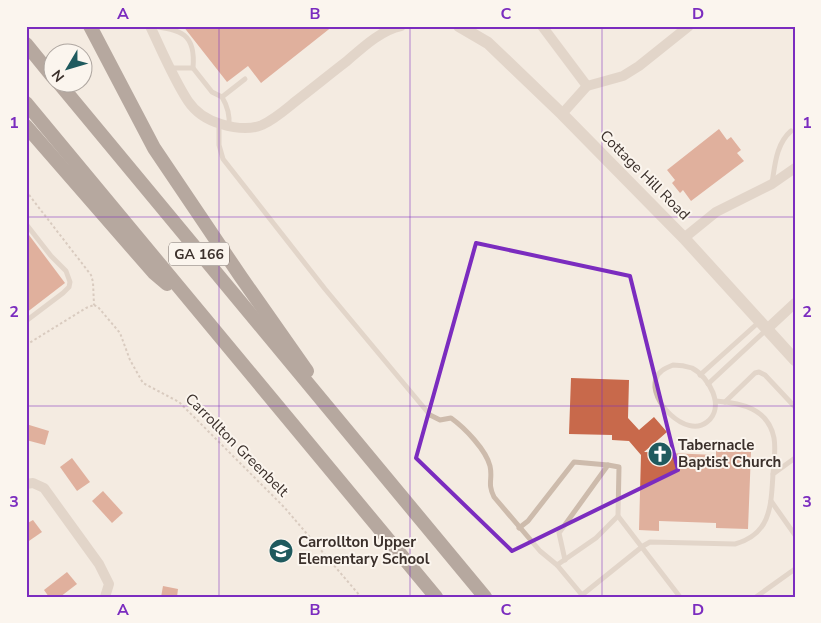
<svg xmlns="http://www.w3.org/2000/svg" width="821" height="623" viewBox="0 0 821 623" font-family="'Nunito Sans',sans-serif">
<rect width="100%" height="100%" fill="#f4ebe1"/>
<!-- building -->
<g fill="#c8694b">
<polygon points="183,26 333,26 261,83 248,66 227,82"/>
<polygon points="719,129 727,140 731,137 741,150 737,153 744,161 691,201 683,190 680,193 672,183 675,180 667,170"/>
<polygon points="26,231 65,283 26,313"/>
<polygon points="571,378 629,380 628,418 639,430 654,417 667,432 644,452 716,455 716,451 751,452 748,529 716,528 716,523 659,521 659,531 639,530 641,455 629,441 612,440 612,435 569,434"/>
<polygon points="26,424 49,431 45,445 26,440"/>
<polygon points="72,458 90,482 77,491 60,467"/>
<polygon points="103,491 123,513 112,523 92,501"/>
<polygon points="33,520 42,532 26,543 26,524"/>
<polygon points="67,572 77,584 60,597 49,597 44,590"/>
<polygon points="163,586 178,589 177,597 161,597"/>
</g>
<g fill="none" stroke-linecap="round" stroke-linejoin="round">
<!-- path -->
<g stroke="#b9a596" stroke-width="2" stroke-dasharray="2.5 2.5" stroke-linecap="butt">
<polyline points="26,191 91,275 93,282 94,305"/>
<polyline points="94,305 98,307 120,333 130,360 143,383 179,402 284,507 361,597"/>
<polyline points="26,345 86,308 94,305"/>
</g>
<!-- service -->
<g stroke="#cdbbac" stroke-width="5">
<path d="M151,26c30,4 45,7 42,42"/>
<polyline points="171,68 193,68 212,92 222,97"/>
<path d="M219,124v21l4,14 102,130 105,126 10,5 11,-2c14,10 35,32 39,48 3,13 -3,17 4,31l46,54 17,14 39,-27 22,-22"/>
<path d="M229,126c1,-11 -1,-19 -7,-29l23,-18"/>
<path d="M772,183c3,-18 4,-39 19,-52"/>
<polyline points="26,224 51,256 66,271 70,282 69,287 63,293 26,321"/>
<path d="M673,365c6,0 13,1 19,3 17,9 34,39 15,54 -21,17 -59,-22 -51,-43 2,-8 10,-11 17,-14z"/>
<polyline points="700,375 759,322"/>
<polyline points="708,384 766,330"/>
<path d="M716,401c25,2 52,7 58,37 2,11 0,24 -1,36"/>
<polyline points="725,402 755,373 759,372 765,375 795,407"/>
<polyline points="608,465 619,467 618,516 680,597"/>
<polyline points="771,501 795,535"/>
<polyline points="519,528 528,521 574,462 608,465 559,533 565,560"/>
<polyline points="557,565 582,595"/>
<path d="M584,597l-2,-2 61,-49 7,-4 85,2c36,-10 36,-38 38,-70l22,-16"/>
<polyline points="756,597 795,569"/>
</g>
<!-- minor -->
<g stroke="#cdbbac" stroke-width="10">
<path d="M150,26c12,25 23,52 38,75 8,12 19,19 33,23 13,4 29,6 41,1 13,-6 24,-16 34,-24 17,-13 34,-27 51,-40 15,-13 34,-31 54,-35"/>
<polyline points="542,26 587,86"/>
<polyline points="562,114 587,86 623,76 639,66 689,26"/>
<polyline points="684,238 716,212 772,184 795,168"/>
<polyline points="766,330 795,303"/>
<polyline points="26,484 33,483 44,488 99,564 109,584 105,597"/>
</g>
<!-- tertiary -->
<polyline stroke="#cdbbac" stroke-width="12" points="459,26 488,43 562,114 684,238 795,360"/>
<!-- trunk -->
<g stroke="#6c584f" stroke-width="14">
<polyline points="90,26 154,148 241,277 307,371"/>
<polyline points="26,44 52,76"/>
<polyline points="58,82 485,597"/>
<polyline points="26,103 436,597"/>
<polyline points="26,126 154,273 167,284"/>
</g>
</g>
<!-- marked area -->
<path d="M0 0H821V623H0ZM476,243l154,33 48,194 -166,81 -96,-93z" fill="#f4ebe1" fill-opacity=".55" fill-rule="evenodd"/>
<path fill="none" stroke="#7b2cbf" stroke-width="4" stroke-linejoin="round" d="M476,243l154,33 48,194 -166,81 -96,-93z"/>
<!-- grid -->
<path fill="none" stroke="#7b2cbf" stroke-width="1" stroke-opacity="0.55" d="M219,26v571M410,26v571M602,26v571M26,217h769M26,406h769"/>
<!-- icons -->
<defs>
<symbol id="church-disc" viewBox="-11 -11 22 22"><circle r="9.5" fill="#1f5a5e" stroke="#fbf5ee"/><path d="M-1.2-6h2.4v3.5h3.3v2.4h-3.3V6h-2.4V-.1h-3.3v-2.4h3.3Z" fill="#fff"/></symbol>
<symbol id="school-disc" viewBox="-11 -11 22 22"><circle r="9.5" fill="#1f5a5e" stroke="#fbf5ee"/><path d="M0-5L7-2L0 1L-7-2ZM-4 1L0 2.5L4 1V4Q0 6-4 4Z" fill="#fff"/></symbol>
</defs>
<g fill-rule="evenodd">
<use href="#church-disc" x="646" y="440" width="28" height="28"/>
<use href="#school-disc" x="267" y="537" width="28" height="28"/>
</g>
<g text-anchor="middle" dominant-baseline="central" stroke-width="4" stroke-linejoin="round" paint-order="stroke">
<!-- shield labels -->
<rect fill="#fbf5ee" stroke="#756b66" stroke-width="1" x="169" y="242.5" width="60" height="23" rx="4"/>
<g font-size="14" font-weight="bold" fill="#3b302b">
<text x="199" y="254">GA 166</text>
</g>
<!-- street labels -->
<g font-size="15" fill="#3b302b" stroke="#fbf5ee">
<text transform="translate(645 175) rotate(45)">Cottage Hill Road</text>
<text transform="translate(237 445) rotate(45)">Carrollton Greenbelt</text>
</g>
<!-- poi labels -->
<g font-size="15" font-weight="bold" fill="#3b302b" stroke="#fbf5ee" text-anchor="start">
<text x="678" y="445">Tabernacle<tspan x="678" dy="17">Baptist Church</tspan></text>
<text x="298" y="542">Carrollton Upper<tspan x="298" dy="17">Elementary School</tspan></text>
</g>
</g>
<!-- border -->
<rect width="821" height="623" fill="none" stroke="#fbf5ee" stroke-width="55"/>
<!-- north arrow -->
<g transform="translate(68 68) rotate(232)"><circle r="24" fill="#fbf5ee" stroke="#aea6a0"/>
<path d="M0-4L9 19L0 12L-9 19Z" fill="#1f5a5e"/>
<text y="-8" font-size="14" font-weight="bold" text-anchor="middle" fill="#3b302b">N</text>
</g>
<rect x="28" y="28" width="766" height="568" fill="none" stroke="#7b2cbf" stroke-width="2"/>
<g font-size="16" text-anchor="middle" font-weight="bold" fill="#7b2cbf">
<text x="123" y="19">A</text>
<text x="315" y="19">B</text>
<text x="506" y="19">C</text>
<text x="698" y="19">D</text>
<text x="14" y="128">1</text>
<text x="807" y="128">1</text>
<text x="14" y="317">2</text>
<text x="807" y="317">2</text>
<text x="14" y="507">3</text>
<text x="807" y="507">3</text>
<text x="123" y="615">A</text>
<text x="315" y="615">B</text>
<text x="506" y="615">C</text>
<text x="698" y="615">D</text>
</g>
</svg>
